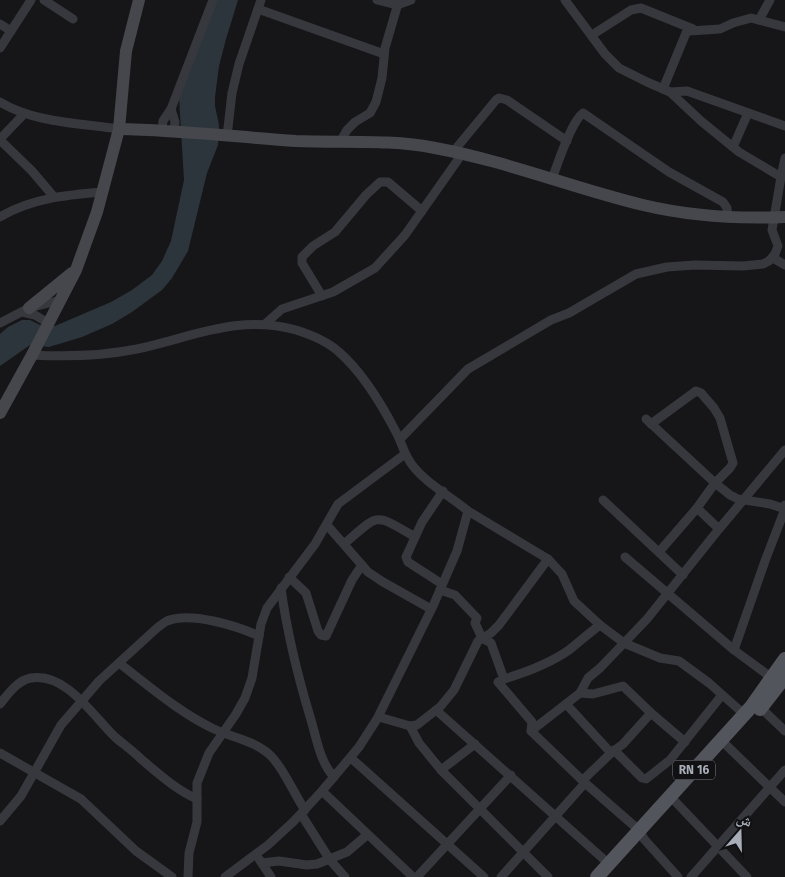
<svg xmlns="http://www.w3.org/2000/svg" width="785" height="877" viewBox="0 0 785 877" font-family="'Fira Sans','Noto Naskh Arabic',sans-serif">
<rect width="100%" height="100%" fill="#161618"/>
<!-- water -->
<polygon fill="#2c353c" points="216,0 238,0 226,39 219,66 215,97 215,106 219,125 218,145 207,173 188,251 172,278 162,290 132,312 112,324 82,337 49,347 30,345 0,366 0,334 8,327 22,320 30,320 40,325 55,326 111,302 132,290 152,275 162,261 171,241 184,180 179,97"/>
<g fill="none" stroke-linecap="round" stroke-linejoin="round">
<!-- street -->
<g stroke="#37383d" stroke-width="9">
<polyline points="44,0 73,19"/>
<polyline points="377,0 397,5 411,0"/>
<polyline points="258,9 384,54"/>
<polyline points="759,20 770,0"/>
<polyline points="0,24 11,31"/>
<polyline points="592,35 631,10 641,8 693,29"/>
<polyline points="0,48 31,0"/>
<polyline points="663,89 686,33 689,31 720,29 733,23 751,18 785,27"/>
<polyline points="670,92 687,91 785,126"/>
<path d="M0,102c35,21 79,21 119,27"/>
<polyline points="171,109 175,122 174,131"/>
<polyline points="162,130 163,121 171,109 213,0"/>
<polyline points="227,136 232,93 239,64 261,0"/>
<polyline points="0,139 24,114"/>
<polyline points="0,140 32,171 54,197"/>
<polyline points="340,142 347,130 355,122 370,113 376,102 382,78 385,48 399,0"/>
<polyline points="733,147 748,113"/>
<polyline points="453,152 496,100 499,98 507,100 567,141"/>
<polyline points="781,177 785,158"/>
<path d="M552,179c6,-16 19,-57 31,-66l86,59 54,30 4,6 1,9"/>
<path d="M0,217c31,-19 68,-22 103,-25"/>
<polyline points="773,258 785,265"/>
<polyline points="322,296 302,263 302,257 313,246 335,232 366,195 380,182 388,182 422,211"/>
<polyline points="22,312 35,315 48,323"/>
<polyline points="0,323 29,308 61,300"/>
<polyline points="265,324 282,309 333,292 375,268 405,235 462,154"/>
<path d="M32,355c36,2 70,1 105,-6 56,-12 101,-35 159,-19 16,5 31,11 43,22 23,20 43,53 57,80 6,11 8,23 17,34 14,18 37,30 55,45l-11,40 -24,55 -56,113 -18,28 -37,44 -29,31 -25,23 -43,32"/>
<polyline points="646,419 715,483 730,495 738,499 770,504 785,509"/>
<polyline points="651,424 696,391 701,393 714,408 720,418 733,463 730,468 715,483 697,508 719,529 785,450"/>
<polyline points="400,439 468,369 551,320 569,313 636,274 667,267 695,265 743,266 763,264 769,261 775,254 778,246 772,230 781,177 739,152 701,121 670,92 647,82 619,68 605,54 565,0"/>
<polyline points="603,500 683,575"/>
<polyline points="468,511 548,559 562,574 574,601 600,625 624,643 660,658 679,661 709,683 745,715"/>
<polyline points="327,525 368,572 383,582 431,609"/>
<path d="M344,544c36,-31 30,-31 71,-7"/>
<polyline points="659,552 697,508"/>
<polyline points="625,557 734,650 772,678"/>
<polyline points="289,577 306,593 318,631 321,635 326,636 352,580 362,565"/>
<polyline points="442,584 408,562 406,557 422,522 443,491"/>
<path d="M281,588c6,45 17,89 30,132 6,20 9,42 23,57"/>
<polyline points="440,590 455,595 477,618 475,623 482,638 491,643 504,679 498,682 532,722 531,731 585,783 640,831 644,839 678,877"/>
<polyline points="734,650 765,561 785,509 785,505"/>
<path d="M119,663c30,23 61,50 95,66 19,9 43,12 58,28 13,14 22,37 33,53"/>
<path d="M504,679c23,-7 45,-15 65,-29 10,-8 20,-17 31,-25"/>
<polyline points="580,693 593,694 623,686 651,713 685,742"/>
<path d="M0,704c8,-10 18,-24 31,-26 35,-6 62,38 84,59 8,7 18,14 26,22 18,15 34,30 56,40"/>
<polyline points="566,704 611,753"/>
<polyline points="761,708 785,731"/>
<polyline points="436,710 609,864"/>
<polyline points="379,717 410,726 417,725 422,721 440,707 454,690 478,641 491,633 499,625 548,559"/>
<polyline points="410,726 419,743 441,770 548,877"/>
<polyline points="531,731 580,693 588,678 600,668 647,619 719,529"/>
<polyline points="722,741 785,802"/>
<polyline points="614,750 642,778 646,779 670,760 722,695"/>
<polyline points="0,753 81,799 136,851 172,877"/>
<polyline points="351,758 484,877"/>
<polyline points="441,770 475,744"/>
<polyline points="583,780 611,753 623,744 651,713"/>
<polyline points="322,791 413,877"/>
<polyline points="670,796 747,877"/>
<polyline points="301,814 330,860 345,877"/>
<path d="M0,821l21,-25 40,-71 38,-44 58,-53c3,-2 6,-5 10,-7 23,-10 70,5 92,15"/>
<polyline points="259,859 271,877"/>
<polyline points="262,863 279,861 307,865 317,864 347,852 367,835"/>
<polyline points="188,877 189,853 197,822 197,783 209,753 236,714 245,698 252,678 261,624 267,608 315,544 338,504 405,454"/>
<polyline points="417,877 511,775"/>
<polyline points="501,877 585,783"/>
<polyline points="691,877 785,770"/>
</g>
<!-- secondary -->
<g stroke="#45474d" stroke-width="12">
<path d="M119,129c60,1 118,8 177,12 46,2 94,-2 139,7 71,13 138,40 208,57 46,11 94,14 142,12"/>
<polyline points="29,308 72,273"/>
<polyline points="0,413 32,355 76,270 97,212 119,129 126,51 139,0"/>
</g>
<!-- primary -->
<g stroke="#53555c" stroke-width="14">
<polyline points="760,709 785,677"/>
<polyline points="597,877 751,707 785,659"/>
</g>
</g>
<g text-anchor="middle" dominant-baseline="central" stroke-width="4" stroke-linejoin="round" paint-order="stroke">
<!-- shield labels -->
<rect fill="#111113" stroke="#7b7e86" stroke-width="1" x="673" y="760.5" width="42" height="19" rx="4"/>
<g font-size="12" font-weight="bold" fill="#a8adb8">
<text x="694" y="770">RN 16</text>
</g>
</g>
<!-- north arrow -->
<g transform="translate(740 832) rotate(20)" stroke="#111113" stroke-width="4" paint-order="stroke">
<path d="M0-4L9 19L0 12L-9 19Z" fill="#a8adb8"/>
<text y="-8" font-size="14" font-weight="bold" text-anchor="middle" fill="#a8adb8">ش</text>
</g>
</svg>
